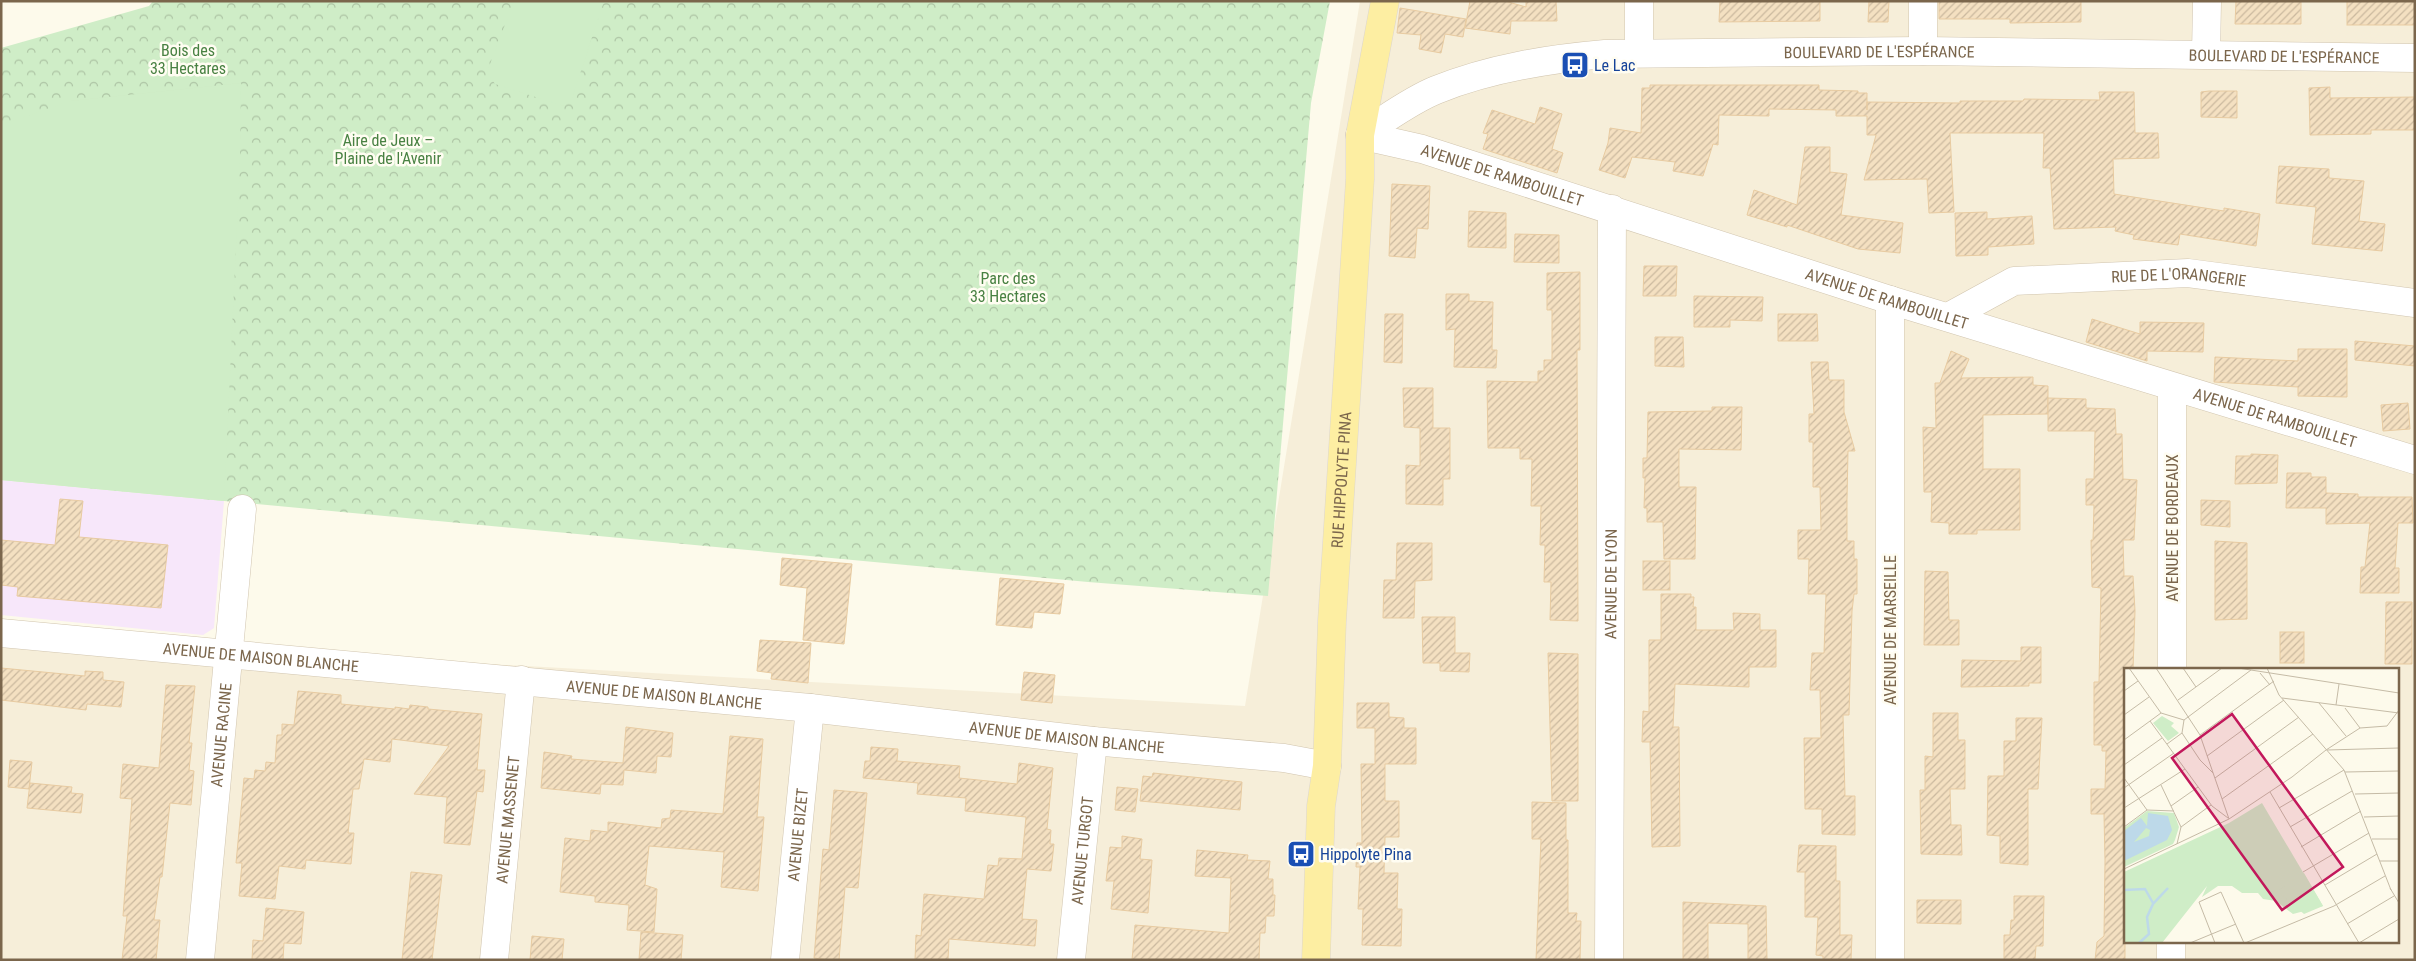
<svg xmlns="http://www.w3.org/2000/svg" width="2416" height="961" viewBox="0 0 2416 961" font-family="'Roboto Condensed',sans-serif">
<defs>
<pattern id="forest-crowns" width="20" height="18" patternUnits="userSpaceOnUse" patternTransform="scale(1.25)"><rect width="20" height="18" fill="#cfedc7"/><path d="M2 6a3 3 0 1 1 6 0M12 15a3 3 0 1 1 6 0" fill="none" stroke="#adc4a4"/></pattern>
<pattern id="building-hatch" width="6" height="6" patternUnits="userSpaceOnUse" patternTransform="scale(1.25)"><rect width="6" height="6" fill="#f4e0c1"/><path d="M-1 1l2-2M0 6l6-6M5 7l2-2" fill="none" stroke="#cbb99f"/></pattern>
</defs>
<rect width="100%" height="100%" fill="#fdfaeb"/>
<!-- residential -->
<path fill="#f6eed9" fill-rule="evenodd" d="M1360,1h1055v959h-2414v-323l1244,69zM2125,670h272v272h-272z"/>
<!-- education -->
<polygon fill="#f7e7fa" points="1,480 224,501 214,628 203,635 1,615"/>
<!-- forest -->
<polygon fill="url(#forest-crowns)" points="153,1 1330,1 1311,103 1268,596 1088,582 1,480 1,48 149,6"/>
<!-- pitch -->
<g fill="#cfedc7">
<polygon points="514,1 604,1 572,98 564,106 495,84 487,72"/>
<polygon points="241,83 240,161 224,501 1,480 1,125 70,101"/>
</g>
<!-- building -->
<g fill="url(#building-hatch)" stroke="#e8cba1">
<polygon points="1470,1 1505,1 1526,7 1526,1 1556,1 1557,21 1511,21 1510,34 1465,28"/>
<polygon points="1720,1 1820,1 1820,21 1719,22"/>
<polygon points="1869,1 1889,1 1888,22 1868,22"/>
<polygon points="1939,1 2081,1 2081,22 2010,23 2010,19 1939,19"/>
<polygon points="2236,1 2301,1 2301,24 2235,24"/>
<rect x="2347" y="1" width="68" height="24"/>
<polygon points="1400,8 1466,19 1463,37 1445,34 1441,53 1419,49 1421,35 1397,33"/>
<polygon points="1650,85 1819,85 1819,90 1858,91 1858,93 1867,93 1867,110 1867,102 1960,103 1960,101 2023,101 2024,99 2100,100 2099,92 2134,92 2135,133 2158,133 2159,158 2113,159 2114,194 2224,211 2224,208 2260,214 2256,246 2180,234 2178,245 2133,239 2134,235 2115,231 2116,227 2054,229 2050,168 2043,168 2044,133 1950,133 1954,212 1929,213 1927,179 1864,180 1876,135 1867,135 1867,116 1836,116 1836,110 1769,109 1769,116 1719,115 1718,145 1713,144 1703,176 1673,171 1675,162 1632,157 1625,178 1599,170 1608,143 1610,128 1641,133 1642,88 1650,88"/>
<polygon points="2330,87 2330,98 2415,97 2415,130 2371,130 2371,134 2310,135 2309,88"/>
<polygon points="2209,91 2237,91 2237,118 2201,117 2201,92"/>
<polygon points="1540,107 1562,114 1552,149 1563,153 1557,173 1483,149 1488,134 1483,133 1492,110 1535,124"/>
<polygon points="1805,147 1830,147 1830,172 1847,174 1841,215 1903,223 1900,253 1858,249 1787,225 1787,227 1747,215 1754,190 1797,205"/>
<polygon points="2279,166 2329,169 2329,178 2364,181 2359,221 2385,224 2382,251 2312,244 2316,207 2276,203"/>
<polygon points="1392,184 1430,186 1428,229 1417,228 1415,258 1389,256"/>
<polygon points="1469,211 1506,213 1506,248 1468,247"/>
<polygon points="1987,212 1987,219 2032,216 2034,244 1988,247 1988,255 1956,256 1955,213"/>
<polygon points="1515,234 1559,235 1559,263 1514,262"/>
<polygon points="1644,266 1677,266 1676,296 1643,296"/>
<polygon points="1580,272 1580,350 1577,350 1578,621 1550,620 1551,582 1544,582 1545,545 1540,545 1541,506 1531,506 1532,459 1520,459 1520,448 1488,448 1487,381 1538,382 1538,371 1544,371 1544,360 1552,360 1552,310 1547,310 1547,273"/>
<polygon points="1446,294 1469,294 1469,301 1493,302 1492,350 1497,350 1496,368 1454,367 1455,329 1446,330"/>
<polygon points="1694,296 1763,297 1762,321 1730,320 1730,327 1694,327"/>
<polygon points="1385,314 1403,314 1402,363 1384,362"/>
<polygon points="1778,314 1817,314 1818,341 1778,341"/>
<polygon points="2092,319 2140,334 2140,322 2204,323 2203,352 2147,351 2147,361 2086,342"/>
<polygon points="1655,337 1683,337 1684,367 1655,366"/>
<polygon points="2355,341 2415,346 2415,366 2355,360"/>
<polygon points="2298,349 2347,349 2347,397 2298,396 2298,387 2214,382 2215,357 2298,361"/>
<polygon points="1951,351 1969,359 1961,378 2033,377 2033,385 2048,386 2048,414 1983,415 1983,469 2020,469 2020,530 1977,530 1977,534 1949,534 1949,523 1931,522 1932,492 1924,492 1923,427 1936,428 1935,383 1940,383"/>
<polygon points="1811,362 1828,362 1829,380 1844,380 1844,412 1855,451 1848,451 1847,499 1847,541 1854,541 1854,559 1857,559 1857,594 1854,594 1852,611 1849,715 1843,715 1845,796 1855,796 1855,835 1822,834 1822,809 1805,809 1804,738 1821,738 1820,690 1810,690 1812,653 1824,653 1826,594 1808,594 1809,559 1798,559 1798,530 1821,530 1820,487 1813,487 1813,442 1809,442 1809,414 1814,414"/>
<polygon points="1403,388 1433,388 1433,428 1450,428 1450,479 1443,479 1443,505 1406,504 1406,465 1420,466 1420,428 1404,427"/>
<polygon points="2048,398 2086,399 2086,408 2115,409 2116,434 2122,434 2123,479 2137,480 2134,540 2123,540 2124,576 2133,576 2135,611 2133,670 2125,670 2125,960 2095,960 2097,942 2104,936 2105,861 2104,814 2091,814 2091,789 2105,789 2106,751 2102,751 2102,745 2094,745 2094,682 2099,682 2101,588 2092,587 2091,540 2093,540 2094,505 2086,505 2086,479 2094,479 2095,431 2048,431"/>
<polygon points="2408,403 2410,429 2383,431 2381,405"/>
<polygon points="1712,407 1742,407 1741,450 1679,449 1679,487 1696,487 1695,559 1664,559 1663,522 1647,522 1647,508 1644,508 1645,478 1643,478 1643,458 1647,458 1648,412 1712,411"/>
<polygon points="2251,454 2278,455 2277,483 2235,484 2236,456 2251,456"/>
<polygon points="2287,473 2311,473 2311,477 2326,477 2326,493 2358,494 2358,497 2412,497 2413,523 2398,523 2395,568 2399,568 2399,593 2360,593 2361,567 2365,567 2370,523 2326,524 2326,508 2286,508"/>
<polygon points="60,499 83,501 79,537 168,545 161,608 17,596 18,587 1,585 1,540 55,545"/>
<polygon points="2201,500 2230,501 2230,527 2201,525"/>
<polygon points="2215,541 2247,543 2247,619 2215,620"/>
<polygon points="1397,543 1432,543 1432,580 1415,581 1414,618 1383,618 1384,580 1396,580"/>
<polygon points="782,558 852,564 844,644 803,640 807,588 780,585"/>
<rect x="1643" y="561" width="27" height="29"/>
<polygon points="1925,571 1948,572 1949,620 1959,620 1959,645 1924,645"/>
<polygon points="1000,578 1064,584 1060,614 1034,612 1032,628 996,625"/>
<polygon points="1661,594 1691,594 1691,597 1694,597 1693,607 1696,607 1696,630 1734,630 1733,613 1760,614 1760,630 1776,630 1776,667 1749,667 1749,687 1675,684 1673,727 1679,727 1680,846 1652,847 1650,742 1642,742 1643,711 1649,712 1649,640 1661,640"/>
<polygon points="2386,602 2412,602 2412,664 2385,664"/>
<polygon points="1422,617 1455,617 1455,653 1470,653 1469,672 1440,671 1440,663 1423,663"/>
<rect x="2280" y="632" width="24" height="31"/>
<polygon points="760,640 811,643 808,683 771,679 772,673 757,671"/>
<polygon points="2021,647 2041,647 2041,683 2029,683 2029,686 1961,687 1962,660 2021,661"/>
<polygon points="1548,653 1578,654 1578,801 1552,801"/>
<polygon points="1,668 85,676 85,671 103,672 103,680 124,682 121,707 87,704 86,710 1,700"/>
<polygon points="1024,672 1055,675 1052,703 1021,700"/>
<polygon points="166,685 195,686 189,743 192,743 189,770 194,771 191,805 170,803 162,877 160,877 154,920 160,920 156,960 122,960 127,916 123,916 132,799 120,798 123,764 159,768"/>
<polygon points="298,691 341,695 341,704 395,709 395,707 409,709 410,705 428,707 428,709 482,714 477,770 485,770 483,792 477,791 470,845 444,843 447,797 414,794 449,746 392,739 390,762 364,759 359,789 353,789 348,833 354,833 351,864 306,860 305,869 279,866 275,899 239,896 242,863 236,863 244,778 254,779 255,770 265,771 266,762 275,763 277,735 282,735 282,724 294,725"/>
<polygon points="1357,703 1389,703 1389,717 1404,718 1404,728 1416,728 1416,764 1385,764 1385,801 1399,801 1399,837 1385,837 1384,873 1398,873 1397,909 1402,909 1401,946 1362,945 1363,909 1358,909 1360,867 1356,867 1357,843 1362,843 1361,764 1375,764 1375,728 1357,728"/>
<polygon points="1933,713 1958,713 1958,740 1965,740 1965,789 1950,789 1951,825 1961,825 1962,855 1921,854 1920,790 1925,790 1925,756 1933,757"/>
<polygon points="2016,718 2042,718 2038,789 2028,789 2028,865 2000,863 2000,836 1987,835 1988,776 2004,776 2004,741 2016,741"/>
<polygon points="626,727 673,733 671,757 657,756 656,773 624,770 623,785 601,784 600,794 541,788 544,752 572,756 571,759 623,763"/>
<polygon points="730,736 763,739 757,817 764,817 758,891 721,887 724,852 649,846 645,885 657,889 654,932 627,930 629,905 595,902 595,896 560,892 565,838 590,841 591,830 608,832 608,822 661,828 662,819 670,818 671,810 723,814"/>
<polygon points="871,747 898,749 897,761 960,766 959,778 1017,784 1019,763 1053,768 1047,829 1051,830 1050,844 1054,844 1051,871 1027,869 1022,919 1037,920 1035,946 949,939 948,960 915,960 916,935 921,936 924,894 984,899 988,865 998,866 999,858 1022,859 1026,817 965,811 966,798 917,794 918,783 863,778 865,761 870,761"/>
<polygon points="10,760 32,762 29,789 8,787"/>
<polygon points="1153,773 1242,782 1240,810 1140,801 1143,776 1152,777"/>
<polygon points="30,783 72,787 71,793 83,794 81,813 27,808"/>
<polygon points="1117,787 1138,789 1135,812 1115,810"/>
<polygon points="834,790 867,793 858,888 845,887 839,960 828,960 814,958 823,849 829,850"/>
<polygon points="1532,802 1566,803 1566,840 1568,840 1568,913 1577,913 1576,921 1581,921 1580,960 1536,960 1541,839 1532,839"/>
<polygon points="1122,836 1142,839 1140,859 1152,860 1148,913 1111,909 1114,881 1106,881 1110,847 1122,848"/>
<polygon points="1799,845 1836,846 1836,881 1840,881 1840,935 1852,935 1851,960 1823,960 1823,956 1816,955 1818,917 1805,917 1805,872 1797,872"/>
<polygon points="1197,850 1248,855 1247,860 1270,861 1268,879 1273,879 1273,895 1275,895 1274,916 1266,916 1265,933 1260,933 1259,960 1132,960 1135,925 1229,933 1231,878 1195,876"/>
<polygon points="411,872 442,875 432,960 402,960"/>
<polygon points="2014,896 2044,896 2043,946 2036,946 2035,960 2004,960 2004,935 2010,935 2011,920 2014,920"/>
<polygon points="1917,900 1961,900 1961,924 1917,923"/>
<polygon points="1683,902 1766,906 1767,960 1748,960 1748,924 1708,923 1708,960 1683,960"/>
<polygon points="266,908 304,912 301,944 284,943 283,960 252,960 253,940 263,941"/>
<polygon points="641,932 683,935 681,960 639,960"/>
<polygon points="532,936 564,939 562,960 530,960"/>
</g>
<g fill="none" stroke-linecap="round" stroke-linejoin="round">
<defs>
<g id="minor">
<polyline points="1923,51 1923,1"/>
<polyline points="1639,52 1639,1"/>
<polyline points="2206,54 2207,1"/>
<path id="s1" d="M1360,135l62,14 468,151 525,160"/>
<path id="s2" d="M1360,135c25,-15 49,-34 76,-45 54,-22 112,-31 169,-36l318,-3 492,7"/>
<path id="s3" d="M1950,316l64,-35 174,-8 227,30"/>
<path id="s4" d="M1,633l809,75 283,33 191,17 43,8"/>
<polyline points="2172,670 2172,387"/>
<path id="s5" d="M200,960l42,-451"/>
<path id="s6" d="M494,960l27,-280"/>
<path id="s7" d="M785,960l25,-252"/>
<path id="s8" d="M1071,960l22,-219"/>
<path id="s9" d="M1609,960l3,-751"/>
<polyline points="1890,960 1890,300"/>
<polyline points="2171,960 2171,942"/>
</g>
<g id="major">
<path id="s10" d="M1316,960l5,-154 6,-40 5,-145 28,-442v-44l25,-134"/>
</g>
</defs>
<!-- minor casing -->
<use href="#minor" stroke="#d1c5af" stroke-width="29"/>
<!-- major casing -->
<use href="#major" stroke="#ddd7d0" stroke-width="29"/>
<!-- minor -->
<use href="#minor" stroke="#fff" stroke-width="28"/>
<!-- major -->
<use href="#major" stroke="#fdeea2" stroke-width="28"/>
</g>
<!-- icons -->
<defs>
<symbol id="bus-square" viewBox="-11 -11 22 22"><rect x="-9" y="-9" width="18" height="18" rx="4" fill="#1a4fb4" stroke="#fffdf2"/><path d="M-5-6H5V4H4V6H2V4H-2V6H-4V4H-5ZM-3.5-4V0h7V-4ZM-3.5 1.2v1.5H-2V1.2ZM2 1.2v1.5H3.5V1.2Z" fill="#fff"/></symbol>
</defs>
<g fill-rule="evenodd">
<use href="#bus-square" x="1559" y="49" width="32" height="32"/>
<use href="#bus-square" x="1285" y="838" width="32" height="32"/>
</g>
<g text-anchor="middle" dominant-baseline="central" stroke-width="5" stroke-linejoin="round" paint-order="stroke">
<!-- park labels -->
<g font-size="16" fill="#488142" stroke="#fffdf2">
<text x="188" y="50">Bois des<tspan x="188" dy="18">33 Hectares</tspan></text>
<text x="388" y="140">Aire de Jeux –<tspan x="388" dy="18">Plaine de l'Avenir</tspan></text>
<text x="1008" y="278">Parc des<tspan x="1008" dy="18">33 Hectares</tspan></text>
</g>
<!-- street labels -->
<g font-size="16" fill="#7b664c" stroke="#fffdf2">
<text stroke="none"><textPath href="#s2" startOffset="536">BOULEVARD DE L'ESPÉRANCE</textPath></text>
<text stroke="none"><textPath href="#s2" startOffset="941">BOULEVARD DE L'ESPÉRANCE</textPath></text>
<text stroke="none"><textPath href="#s1" startOffset="148">AVENUE DE RAMBOUILLET</textPath></text>
<text stroke="none"><textPath href="#s3" startOffset="238">RUE DE L'ORANGERIE</textPath></text>
<text stroke="none"><textPath href="#s1" startOffset="552">AVENUE DE RAMBOUILLET</textPath></text>
<text stroke="none"><textPath href="#s1" startOffset="958">AVENUE DE RAMBOUILLET</textPath></text>
<text stroke="none"><textPath href="#s10" startOffset="481">RUE HIPPOLYTE PINA</textPath></text>
<text transform="translate(2172 528) rotate(-90)">AVENUE DE BORDEAUX</text>
<text stroke="none"><textPath href="#s9" startOffset="376">AVENUE DE LYON</textPath></text>
<text transform="translate(1890 630) rotate(-90)">AVENUE DE MARSEILLE</text>
<text stroke="none"><textPath href="#s4" startOffset="261">AVENUE DE MAISON BLANCHE</textPath></text>
<text stroke="none"><textPath href="#s4" startOffset="666">AVENUE DE MAISON BLANCHE</textPath></text>
<text stroke="none"><textPath href="#s5" startOffset="226">AVENUE RACINE</textPath></text>
<text stroke="none"><textPath href="#s4" startOffset="1071">AVENUE DE MAISON BLANCHE</textPath></text>
<text stroke="none"><textPath href="#s6" startOffset="141">AVENUE MASSENET</textPath></text>
<text stroke="none"><textPath href="#s7" startOffset="126">AVENUE BIZET</textPath></text>
<text stroke="none"><textPath href="#s8" startOffset="110">AVENUE TURGOT</textPath></text>
</g>
<!-- transit labels -->
<g font-size="16" fill="#164399" stroke="#fffdf2" text-anchor="start">
<text x="1594" y="65">Le Lac</text>
<text x="1320" y="854">Hippolyte Pina</text>
</g>
</g>
<!-- overview -->
<g transform="translate(2124 668)">
<rect width="275" height="275" fill="#fdfaeb"/>
<path d="M38,48l12,7 -3,3 8,7 -11,8 -15,-18zM138,135l61,103 -30,8 -17,-13 -13,-2 -5,-6h-16l-10,-7h-14l-16,11 5,-11 -45,57h-38v-71l105,-49zM23,143l27,2 5,14 -4,13 -2,4 -49,23v-39z" fill="#cfedc7"/>
<path d="M180,205l19,33 -19,8 -27,-23z" fill="#cfedc7"/>
<path d="M24,145l20,3 4,14 -5,10 -43,21v-30l17,-13 6,8zM22,160l4,2 -1,6 -15,6z" fill="#bdd9e9" fill-rule="evenodd"/>
<path fill="none" stroke="#bdd9e9" stroke-width="2.5" d="M0,222l21,-1 8,14M15,275l10,-9 -2,-17 6,-13 15,-16"/>
<path fill="none" stroke="#c5bba6" stroke-width="1" d="M5,0l32,45M32,0l44,67 29,84M59,0l13,19M114,0l161,25M143,0l12,27 65,75 47,120M136,5l10,12M0,23l14,-10M158,30l117,15M54,32l44,-32M195,35l27,33M212,37l3,-21M221,40l15,20M37,45l23,7M0,47l25,-18M26,53l62,85 16,12M58,65l18,27 13,13M76,67l74,-54M0,72l37,-27M43,76l15,-11 2,-13 67,-50M202,82l34,-22 27,-2 12,-16M203,82l72,-2M83,88l77,-56M0,97l38,-27M221,104l54,-1M0,110l23,32M91,110l84,-61M37,117l20,42 -4,17M0,120l50,-35M146,124l89,151M231,126l44,-1M98,131l91,-65M47,138l27,-19M0,140l61,-39M155,140l65,-38M240,149l35,-1M0,159l23,-17 27,1M57,159l30,-22M166,159l62,-36M248,171h27M177,179l60,-36M256,193h19M0,201l105,-50 63,-42 34,-27M179,204l66,-39M201,217l52,-31M266,220l9,15M223,256l47,-28M66,275l46,-19M91,275l-16,-41 22,-10 23,51M121,275l89,-37 51,-30M235,275l40,-24"/>
<path fill="#c2185b" fill-opacity="0.15" stroke="#c2185b" stroke-width="2.5" d="M108,46l111,153 -61,43 -110,-152z"/>
<rect width="275" height="275" fill="none" stroke="#7b664c" stroke-width="2.5"/>
</g>
<!-- border -->
<rect width="2416" height="961" fill="none" stroke="#7b664c" stroke-width="5"/>
</svg>
